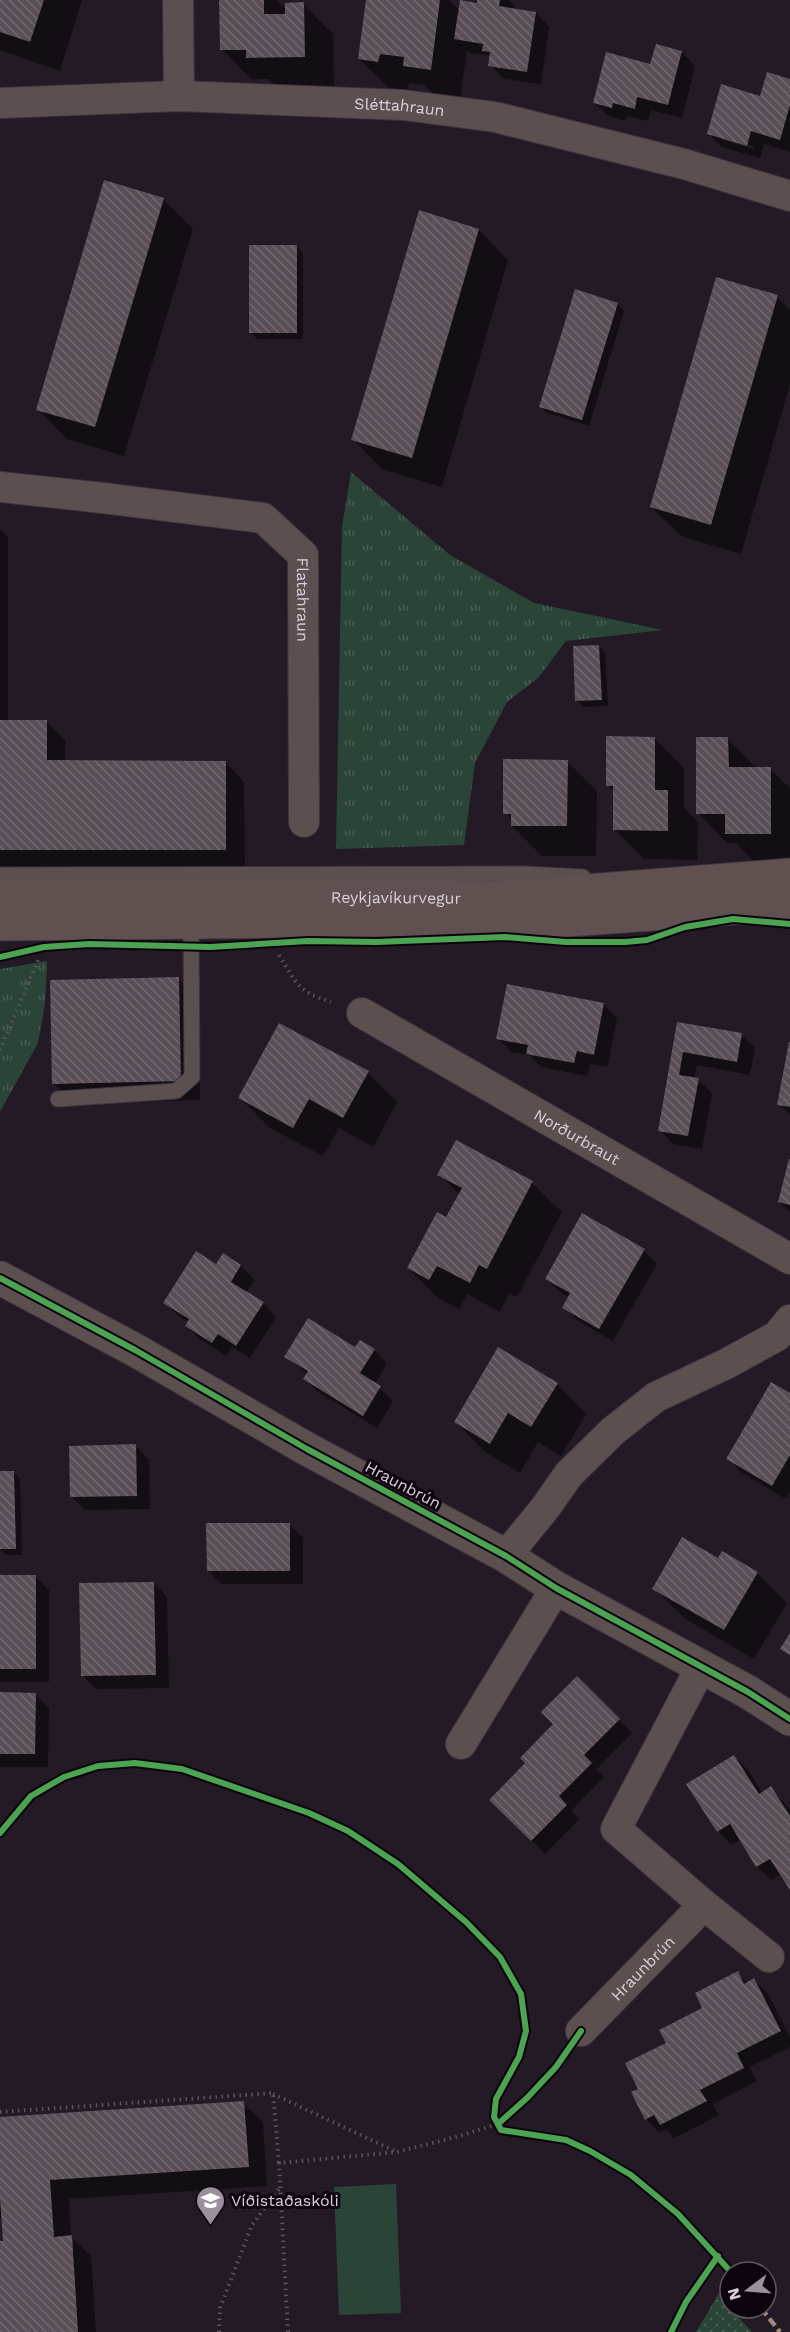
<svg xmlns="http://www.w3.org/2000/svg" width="790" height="2332" viewBox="0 0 790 2332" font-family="'Work Sans',sans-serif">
<defs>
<pattern id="grass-tufts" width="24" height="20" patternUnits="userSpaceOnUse" patternTransform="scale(1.5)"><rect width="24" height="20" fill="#2b4438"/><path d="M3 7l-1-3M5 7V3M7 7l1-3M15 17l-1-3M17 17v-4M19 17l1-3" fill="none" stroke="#495e54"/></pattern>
<pattern id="park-dots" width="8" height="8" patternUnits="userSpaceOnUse" patternTransform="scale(1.5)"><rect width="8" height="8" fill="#2b4438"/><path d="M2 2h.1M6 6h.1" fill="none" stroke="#495e54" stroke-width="1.8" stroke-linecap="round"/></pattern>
<pattern id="building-back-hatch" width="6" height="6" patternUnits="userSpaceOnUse" patternTransform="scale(1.5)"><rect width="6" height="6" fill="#5a4f58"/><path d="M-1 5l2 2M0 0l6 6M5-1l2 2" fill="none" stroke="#716770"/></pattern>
</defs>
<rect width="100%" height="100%" fill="#241a26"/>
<!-- grass -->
<g fill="url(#grass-tufts)">
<polygon points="351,472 450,555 534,603 663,630 566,641 538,678 507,702 475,763 464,845 336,849 342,527"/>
<polygon points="47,961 45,1004 38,1043 0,1112 0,969"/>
</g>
<!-- park -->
<polygon fill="url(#park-dots)" points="719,2293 730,2308 752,2332 696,2332"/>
<!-- pitch -->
<polygon fill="#2b4438" points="396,2184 401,2313 339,2315 334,2187"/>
<!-- shadow -->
<g fill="#0007" fill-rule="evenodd">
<polygon points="0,0 82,0 60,71 0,50"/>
<polygon points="221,0 276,0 287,10 303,4 333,34 334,87 277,88 269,79 251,79 222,49"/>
<polygon points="367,0 449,0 460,11 478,4 479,0 509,0 515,6 514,10 536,13 549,27 541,84 504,79 490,65 491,58 489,55 470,53 467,50 460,99 434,95 424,85 409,83 408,91 389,88 359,59"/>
<polygon points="682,52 695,66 682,118 651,110 648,121 627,116 625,121 608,116 594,103 651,66"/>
<path d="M790,81v71l-26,-8 -4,14 -38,-11 -13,-13zM723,137l31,9v3l-31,-9z"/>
<polygon points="163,199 193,229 124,456 67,439 38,409"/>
<polygon points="479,230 508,260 442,487 382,469 353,439"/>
<polygon points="296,246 303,253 303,339 257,339 250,332"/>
<polygon points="777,297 790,310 790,384 741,554 681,536 651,507"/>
<polygon points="618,304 624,311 589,426 547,413 540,406"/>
<polygon points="0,529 8,537 8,721 46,721 65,740 65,762 225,762 244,782 245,869 0,869"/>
<polygon points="599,646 605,653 608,706 583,707 577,700"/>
<polygon points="654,738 684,768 684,808 698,822 697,860 644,859 614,829 615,792 607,785"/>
<polygon points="728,739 757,769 770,769 790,788 790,863 756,864 736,843 727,843 698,813"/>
<polygon points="567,761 597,791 596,856 542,856 512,826 512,820 505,813"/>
<polygon points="178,979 198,998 200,1100 73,1103 53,1083"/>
<polygon points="604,1005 617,1018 608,1067 590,1064 587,1076 541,1067 529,1055 511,1052 498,1038"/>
<polygon points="678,1024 741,1035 755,1048 750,1075 697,1065 694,1079 698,1080 712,1093 702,1149 673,1144 660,1130"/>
<polygon points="790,1048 790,1115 779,1104"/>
<polygon points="368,1073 397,1102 373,1147 339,1128 323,1156 270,1128 240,1098"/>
<polygon points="457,1142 532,1183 562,1212 517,1297 509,1293 500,1312 467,1294 459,1309 438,1298 408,1268 447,1219 460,1195 439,1174"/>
<polygon points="790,1162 790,1212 779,1202"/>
<polygon points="644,1251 657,1264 613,1341 578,1321 564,1307 570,1298 560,1292 546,1279"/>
<polygon points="223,1255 241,1266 254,1280 246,1293 263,1303 276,1317 250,1358 232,1347 226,1356 200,1339 186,1326 188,1322 179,1316 165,1303 216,1266"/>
<polygon points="356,1349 374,1350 387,1364 375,1384 393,1401 377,1428 318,1392 305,1379 307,1374 286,1356"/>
<polygon points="557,1384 586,1414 561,1456 538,1442 520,1473 485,1452 456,1422"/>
<polygon points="790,1395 790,1492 786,1499 741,1472 728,1458"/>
<polygon points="136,1446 149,1460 150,1509 85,1510 72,1497"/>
<polygon points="14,1472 20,1479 22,1555 6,1555 0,1549 0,1473"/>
<polygon points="289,1524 303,1538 303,1584 222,1584 208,1571"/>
<polygon points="757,1573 787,1603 754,1659 684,1618 654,1588"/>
<polygon points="0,1576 35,1576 49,1590 49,1682 0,1682"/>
<polygon points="154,1583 167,1597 169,1688 96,1689 83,1676"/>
<polygon points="577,1678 632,1733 596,1770 604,1777 571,1811 579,1819 545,1854 491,1800 527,1763 555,1725"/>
<polygon points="0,1694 35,1694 49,1708 48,1767 0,1767"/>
<polygon points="734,1756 748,1770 763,1794 771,1788 790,1810 790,1888 781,1874 771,1880 757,1866 741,1839 732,1845 718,1831 688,1785"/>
<polygon points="738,1973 748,1983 754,1980 768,1994 790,2037 790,2047 749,2067 757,2081 713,2104 719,2115 674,2138 666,2129 660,2133 646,2119 633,2093 640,2089 668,2044"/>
<polygon points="243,2103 263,2122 267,2186 69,2199 71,2237 91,2256 96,2332 0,2332 0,2242 4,2242 3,2218 0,2219 0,2119"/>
</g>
<!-- building -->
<g fill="url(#building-back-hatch)">
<polygon points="0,0 44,0 30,42 0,32"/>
<polygon points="219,0 264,0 264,14 285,14 285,3 304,2 305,57 246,58 246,50 220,50"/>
<polygon points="366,0 440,0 431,70 403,66 404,57 380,54 378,62 358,59"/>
<polygon points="460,0 477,3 477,0 500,0 499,6 536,12 527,72 488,66 490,52 482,51 483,44 454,39"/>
<polygon points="656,44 682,51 668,105 637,97 635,109 613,103 612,108 593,103 606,52 650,64"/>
<polygon points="767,72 790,79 790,105 780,140 751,131 747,146 707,134 721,84 760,96"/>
<polygon points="104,180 164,198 95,427 36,410"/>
<polygon points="419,210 479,229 412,458 351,440"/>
<rect x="249" y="245" width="48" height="88"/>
<polygon points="716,277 778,295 711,525 650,507"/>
<polygon points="575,289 618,303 582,420 539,407"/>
<polygon points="599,645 602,700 575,701 573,646"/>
<polygon points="0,720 47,720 47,760 226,761 226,850 0,850"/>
<polygon points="606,736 655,737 655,790 668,790 668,831 613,830 613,786 606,786"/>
<polygon points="696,737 728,737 729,767 771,767 771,834 725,834 725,814 696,814"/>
<polygon points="503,759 568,760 567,826 511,826 511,814 503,814"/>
<polygon points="179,977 181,1081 52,1084 50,980"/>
<polygon points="507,984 604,1003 594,1055 577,1051 574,1063 526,1054 528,1045 496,1039"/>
<polygon points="677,1022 742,1033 737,1062 683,1052 679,1075 699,1078 688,1136 658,1131"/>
<polygon points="279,1023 369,1071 343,1118 309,1099 293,1128 238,1098"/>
<polygon points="789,1042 790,1042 790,1107 777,1105"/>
<polygon points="456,1140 533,1181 487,1269 479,1265 470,1283 437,1266 429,1280 407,1268 437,1212 446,1217 462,1188 437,1175"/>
<polygon points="789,1159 790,1159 790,1205 778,1202"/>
<polygon points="582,1213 645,1249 599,1329 562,1308 570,1293 545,1279"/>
<polygon points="196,1251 216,1264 223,1253 241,1265 231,1282 264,1302 236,1346 218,1334 212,1343 185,1326 189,1319 163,1303"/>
<polygon points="308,1318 355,1347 360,1340 375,1349 360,1373 381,1386 363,1416 303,1379 308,1371 284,1357"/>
<polygon points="498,1347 558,1383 531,1427 508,1413 490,1444 454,1422"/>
<polygon points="771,1382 790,1393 790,1455 772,1486 726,1459"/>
<polygon points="136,1444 137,1496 70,1497 69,1446"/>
<polygon points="0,1471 14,1471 16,1549 0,1549"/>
<polygon points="206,1523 290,1523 290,1571 207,1571"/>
<polygon points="682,1537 718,1558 722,1551 758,1572 724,1630 652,1589"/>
<rect x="0" y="1575" width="36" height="94"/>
<polygon points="154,1582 156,1675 81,1676 79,1583"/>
<polygon points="790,1633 790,1655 780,1649"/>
<polygon points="577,1676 620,1719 584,1755 592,1763 559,1796 567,1805 531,1841 489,1800 525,1763 520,1758 553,1724 541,1712"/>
<polygon points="0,1692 36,1693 35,1754 0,1754"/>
<polygon points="734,1755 759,1794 771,1786 790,1816 790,1890 770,1859 756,1867 730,1824 717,1832 686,1784"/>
<polygon points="738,1971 744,1984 754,1978 781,2031 737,2053 744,2068 700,2090 707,2101 660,2125 654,2115 645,2120 631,2092 638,2089 625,2063 666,2043 659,2030 702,2008 695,1993"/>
<polygon points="244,2101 249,2167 50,2180 54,2237 72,2235 78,2332 0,2332 0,2241 3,2241 0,2199 0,2117"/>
</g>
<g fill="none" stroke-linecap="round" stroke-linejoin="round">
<defs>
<g id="service">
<polyline points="0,875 525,874 583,877"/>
<polyline points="58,1099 176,1091 192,1077 191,922"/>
</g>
<g id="minor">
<polyline points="178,0 179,96"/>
<path id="s1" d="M0,103l179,-7 224,9 92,12 189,47 106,32"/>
<path id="s2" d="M0,487l103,11 160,20 40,37 1,267"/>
<path id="s3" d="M362,1013l428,246"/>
<polyline points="506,1556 545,1508 569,1474 613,1431 656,1397 726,1364 777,1336 790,1320"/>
<polyline points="701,1667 616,1829 704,1905 769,1957"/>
<polyline points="461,1744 556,1588"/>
<path id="s4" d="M581,2031l123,-126"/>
</g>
<polyline id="tertiary" points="0,1278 135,1350 307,1449 506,1556 556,1588 748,1692 790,1719"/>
<g id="secondary">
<path id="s5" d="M0,894l497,4 293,-23"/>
<polyline points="0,924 394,920 512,924 790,904"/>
</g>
</defs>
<!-- service casing -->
<use href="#service" stroke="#3d343f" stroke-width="17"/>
<!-- minor casing -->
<use href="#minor" stroke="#3d343f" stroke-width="32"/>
<!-- tertiary casing -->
<use href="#tertiary" stroke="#3d343f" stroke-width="35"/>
<!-- secondary casing -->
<use href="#secondary" stroke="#3d343f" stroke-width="35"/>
<!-- path -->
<g stroke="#5e5356" stroke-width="4" stroke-dasharray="1.5 4.5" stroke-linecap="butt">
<path d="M279,955c18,29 18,36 52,47"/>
<polyline points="0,1050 39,958"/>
<polyline points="273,2094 397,2152"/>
<polyline points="0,2112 273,2093 279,2163"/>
<polyline points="219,2332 220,2308 252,2225 279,2189"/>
<polyline points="288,2332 279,2163 397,2152 456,2137 498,2124"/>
</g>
<!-- service -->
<use href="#service" stroke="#5b4f4f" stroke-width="15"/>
<!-- minor -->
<use href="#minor" stroke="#5b4f4f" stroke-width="30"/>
<!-- tertiary -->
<use href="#tertiary" stroke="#5b4f4f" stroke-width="33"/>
<!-- secondary -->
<use href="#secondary" stroke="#605050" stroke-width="33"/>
<!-- quiet -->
<polyline stroke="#a5887d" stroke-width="4.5" stroke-dasharray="9 4.5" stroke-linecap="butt" points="761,2308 780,2332"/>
<defs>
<g id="cycleway">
<polyline points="0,957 44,947 89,944 210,947 308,941 376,942 505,937 566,942 625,942 647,940 685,927 733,919 790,924"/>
<polyline points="0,1278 135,1350 307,1449 506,1556 556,1588 748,1692 790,1719"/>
<polyline points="0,1833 31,1796 64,1777 98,1766 135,1763 182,1769 309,1813 348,1831 398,1864 466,1922 500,1957 521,1994 526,2031 519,2057 496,2099 494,2117 501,2130 566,2140 590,2151 631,2175 678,2214 731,2272"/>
<polyline points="498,2124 527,2098 556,2067 581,2031"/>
<polyline points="671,2332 686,2302 718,2256"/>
</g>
</defs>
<!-- cycleway casing -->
<use href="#cycleway" stroke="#0c050d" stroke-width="10"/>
<!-- cycleway -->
<use href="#cycleway" stroke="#4ca352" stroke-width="6"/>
</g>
<!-- icons -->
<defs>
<symbol id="school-pin" viewBox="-11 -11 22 30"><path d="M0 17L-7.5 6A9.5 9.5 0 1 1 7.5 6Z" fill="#9b909e" stroke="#0c050d"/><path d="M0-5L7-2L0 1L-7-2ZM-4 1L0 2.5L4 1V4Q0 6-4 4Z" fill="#fff"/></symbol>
</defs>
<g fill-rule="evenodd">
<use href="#school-pin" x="194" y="2184" width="33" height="45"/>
</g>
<g text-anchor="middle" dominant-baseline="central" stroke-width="6" stroke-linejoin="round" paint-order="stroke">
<!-- street labels -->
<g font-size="16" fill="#dbcfde" stroke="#0c050d">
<text stroke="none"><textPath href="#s1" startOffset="400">Sléttahraun</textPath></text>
<text stroke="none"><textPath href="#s2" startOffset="364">Flatahraun</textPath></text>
<text stroke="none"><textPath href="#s5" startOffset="396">Reykjavíkurvegur</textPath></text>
<text stroke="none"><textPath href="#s3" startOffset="248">Norðurbraut</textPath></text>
<text transform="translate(403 1485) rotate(28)">Hraunbrún</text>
<text stroke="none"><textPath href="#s4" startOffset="88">Hraunbrún</textPath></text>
</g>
<!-- poi labels -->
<g font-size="16" fill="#dbcfde" stroke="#0c050d" text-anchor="start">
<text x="231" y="2200">Víðistaðaskóli</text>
</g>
</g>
<!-- north arrow -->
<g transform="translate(748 2290) rotate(254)"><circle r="28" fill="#0c050d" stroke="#5f5661" stroke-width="1.5"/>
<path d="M0-4.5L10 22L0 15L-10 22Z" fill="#9b909e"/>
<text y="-9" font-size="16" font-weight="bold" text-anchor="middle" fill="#dbcfde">N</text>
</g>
</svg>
